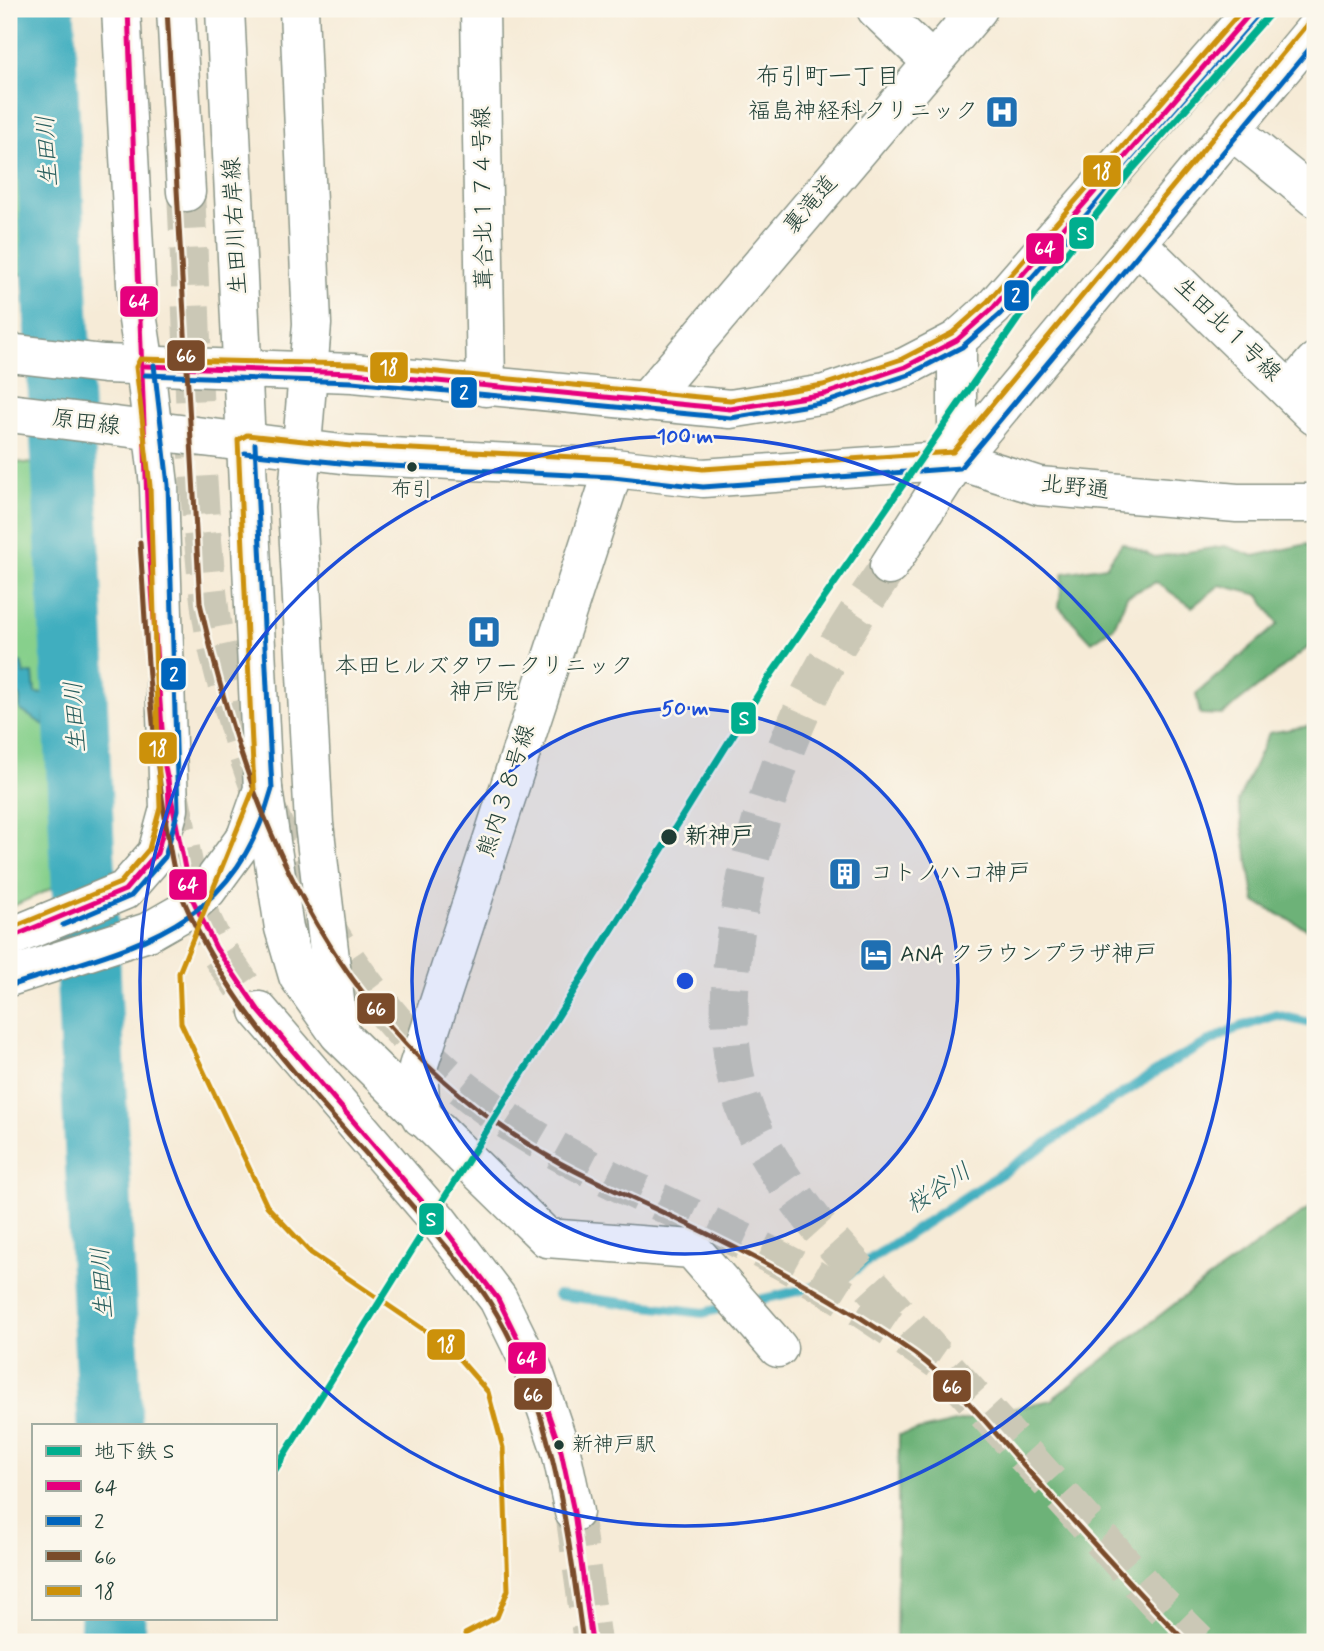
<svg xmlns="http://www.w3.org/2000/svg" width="1324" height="1651" viewBox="0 0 1324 1651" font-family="Mynerve,'Klee One',sans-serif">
<rect width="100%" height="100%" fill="#fbf7ec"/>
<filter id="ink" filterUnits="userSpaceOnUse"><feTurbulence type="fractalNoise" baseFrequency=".0143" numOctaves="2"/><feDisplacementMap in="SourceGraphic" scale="14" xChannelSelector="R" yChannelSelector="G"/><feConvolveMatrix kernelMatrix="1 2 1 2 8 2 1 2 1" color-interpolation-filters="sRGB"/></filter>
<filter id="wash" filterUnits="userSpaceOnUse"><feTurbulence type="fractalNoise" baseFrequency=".00686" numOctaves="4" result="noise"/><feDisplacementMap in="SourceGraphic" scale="28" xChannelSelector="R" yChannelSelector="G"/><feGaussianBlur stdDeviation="1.57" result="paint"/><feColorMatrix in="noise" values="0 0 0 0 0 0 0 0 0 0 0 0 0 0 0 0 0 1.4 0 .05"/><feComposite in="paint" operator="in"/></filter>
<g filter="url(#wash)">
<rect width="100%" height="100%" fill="#f6ebd7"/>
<!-- green -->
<g fill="#87d08c" stroke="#538660" stroke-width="2">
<polygon points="9,9 16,9 29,274 9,275"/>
<polygon points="9,461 40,465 66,882 9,908"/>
</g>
<!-- forest -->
<g fill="#6db278" stroke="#467856" stroke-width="2">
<polygon points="1122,543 1155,557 1225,546 1254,556 1307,544 1315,553 1315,642 1222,715 1200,714 1196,694 1278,624 1259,595 1220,585 1192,607 1156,582 1127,596 1114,627 1092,642 1059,607 1063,573 1106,566"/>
<polygon points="1315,725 1315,933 1255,902 1238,801 1269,733"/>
<polygon points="1315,1204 1315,1642 896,1642 899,1435 1051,1400 1195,1288"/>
</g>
<!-- water -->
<polygon fill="#41aebf" stroke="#30767a" stroke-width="2" points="21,662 24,674 33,673 35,693 44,694 44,725 20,710 20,695 11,695 9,663"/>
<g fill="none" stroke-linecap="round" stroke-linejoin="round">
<!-- stream -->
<g stroke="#41aebf" stroke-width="10">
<polyline points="558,1295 703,1313 731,1306"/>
<polyline points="750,1302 836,1282 1171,1062 1232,1030 1276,1015 1315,1024"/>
</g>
<!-- river -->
<g stroke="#41aebf" stroke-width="65">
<polyline points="42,9 110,1425"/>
<polyline points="112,1642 113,1618"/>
</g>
</g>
</g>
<g filter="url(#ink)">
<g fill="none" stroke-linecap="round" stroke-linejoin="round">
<!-- secondary-tunnel -->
<g stroke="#cbc8b6" stroke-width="38" stroke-dasharray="38 19" stroke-linecap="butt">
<path d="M186,192c7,135 7,273 23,408 4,38 15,75 25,112 45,156 129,311 266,404 87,59 188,96 280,144 60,32 114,70 169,108"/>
<path d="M889,566c-30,44 -60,88 -83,136 -48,101 -95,270 -69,380 12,54 47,100 80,143l338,374 43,43"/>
<polyline points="170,793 190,894 216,948 259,1011"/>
<polyline points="574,1512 592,1642"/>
</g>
<defs>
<g id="street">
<polyline points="299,9 312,324 297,506 314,824 339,1034 547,1238 692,1249 778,1348"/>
<polyline points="480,9 486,387"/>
<polyline points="876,9 933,63"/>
<polyline points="1233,131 1315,198"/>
<polyline points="1138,244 1315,416"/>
<polyline points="1290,391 1315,362"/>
<polyline points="645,402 978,9"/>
<polyline points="263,789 284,928 298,976 336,1030"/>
</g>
<g id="secondary">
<polyline points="121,9 138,320 145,366"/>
<polyline points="176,9 186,192"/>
<polyline points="225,9 246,444"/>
<polyline points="889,566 957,460"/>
<polyline points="259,1011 437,1219 498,1299 534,1372 561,1451 574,1512"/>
<polyline points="421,1117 418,1067 614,468"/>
</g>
<g id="primary">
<polyline points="957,340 957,460"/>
<polyline points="9,353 104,364 353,373 730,409 825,394 905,367 957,340 994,307 1254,9"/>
<polyline points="9,413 350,455 614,468 703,478 957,460 1039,486 1237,503 1315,503"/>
<polyline points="957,460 1315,29"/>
<polyline points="9,938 125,890 157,853 169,809 159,485 145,366"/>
<polyline points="9,977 148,932 183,912 207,890 246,837 263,789 246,444"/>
</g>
</defs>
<!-- street casing -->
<use href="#street" stroke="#8a9486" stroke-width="41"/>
<!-- secondary casing -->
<use href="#secondary" stroke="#8a9486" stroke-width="41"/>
<!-- primary casing -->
<use href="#primary" stroke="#8a9486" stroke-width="41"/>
<!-- street -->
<use href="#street" stroke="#fff" stroke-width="38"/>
<!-- secondary -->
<use href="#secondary" stroke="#fff" stroke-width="38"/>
<!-- primary -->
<use href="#primary" stroke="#fff" stroke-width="38"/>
<defs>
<g id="bus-1">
<polyline points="128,9 148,528 157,664 165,767 190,894 216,948 259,1011 437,1219 498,1299 534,1372 561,1451 574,1512 592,1642"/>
<polyline points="145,366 353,373 730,409 825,394 905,367 957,340 994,307 1254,9"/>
<polyline points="9,938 125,890 157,853 169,809 168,778"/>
</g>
<g id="bus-2">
<polyline points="145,375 352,382 731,418 827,402 908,375 962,347 1000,314 1261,15"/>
<polyline points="245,453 350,464 613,477 703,487 960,468 1315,42"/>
<polyline points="63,925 131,896 165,857 178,810 168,485 154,365"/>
<path d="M12,985c123,-40 220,-53 260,-196l-17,-345"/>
</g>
<g id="bus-3">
<path d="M167,9l33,594c52,233 141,439 360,560 39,21 81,39 121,58 81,39 161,81 234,133 43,32 74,72 109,112 53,59 106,119 162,176"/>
<path d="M140,542c6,90 10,180 24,269 5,30 8,62 20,90 55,131 163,224 251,332 18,22 39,44 54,68 64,101 78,225 94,341"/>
</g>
<g id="bus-4">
<polyline points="9,929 120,883 149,849 160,808 150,486 136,367 140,359 354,364 730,400 823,385 902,359 952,333 988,301 1243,9"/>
<polyline points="465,1634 497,1617 508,1590 503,1448 488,1392 448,1346 311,1253 267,1206 181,1023 179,973 254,788 238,440 247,435 351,446 614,459 703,469 953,452 1308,23"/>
</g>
</defs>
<!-- bus-1 casing -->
<use href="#bus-1" stroke="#fbf7ec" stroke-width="10"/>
<!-- bus-2 casing -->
<use href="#bus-2" stroke="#fbf7ec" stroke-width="10"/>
<!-- bus-3 casing -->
<use href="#bus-3" stroke="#fbf7ec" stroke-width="10"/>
<!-- bus-4 casing -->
<use href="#bus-4" stroke="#fbf7ec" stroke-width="10"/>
<!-- bus-1 -->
<use href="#bus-1" stroke="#e5007d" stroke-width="5"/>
<!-- bus-2 -->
<use href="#bus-2" stroke="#0065bd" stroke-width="5"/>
<!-- bus-3 -->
<use href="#bus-3" stroke="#7a4b2a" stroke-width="5"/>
<!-- bus-4 -->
<use href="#bus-4" stroke="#cc910a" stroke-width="5"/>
<defs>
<polyline id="metro-1" points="275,1470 768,679 1042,284 1129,173 1274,9"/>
</defs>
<!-- metro-1 casing -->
<use href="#metro-1" stroke="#fbf7ec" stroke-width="12"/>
<!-- metro-1 -->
<use href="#metro-1" stroke="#00ae8e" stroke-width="7"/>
</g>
</g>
<!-- distance rings -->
<circle cx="685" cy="981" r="273" fill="#1d4ed8" fill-opacity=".12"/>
<g fill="none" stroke="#1d4ed8" stroke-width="3.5">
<circle cx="685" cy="981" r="273"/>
<circle cx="685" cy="981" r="545"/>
</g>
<!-- icons -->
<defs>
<symbol id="hospital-square" viewBox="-11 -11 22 22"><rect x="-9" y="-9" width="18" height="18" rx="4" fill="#1f6fb2" stroke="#fbf7ec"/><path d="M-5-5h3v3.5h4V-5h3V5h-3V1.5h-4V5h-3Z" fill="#fff"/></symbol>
<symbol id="building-square" viewBox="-11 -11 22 22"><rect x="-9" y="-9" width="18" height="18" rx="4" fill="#1f6fb2" stroke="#fbf7ec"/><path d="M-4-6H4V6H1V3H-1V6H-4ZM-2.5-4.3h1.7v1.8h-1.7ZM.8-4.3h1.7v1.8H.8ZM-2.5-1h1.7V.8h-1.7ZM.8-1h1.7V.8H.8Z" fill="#fff"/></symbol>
<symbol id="hotel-square" viewBox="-11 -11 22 22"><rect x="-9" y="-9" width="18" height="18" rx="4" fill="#1f6fb2" stroke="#fbf7ec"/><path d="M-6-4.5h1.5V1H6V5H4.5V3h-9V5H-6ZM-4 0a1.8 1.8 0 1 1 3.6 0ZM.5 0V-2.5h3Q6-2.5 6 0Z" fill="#fff"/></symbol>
</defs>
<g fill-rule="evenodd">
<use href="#hospital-square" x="983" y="93" width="38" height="38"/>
<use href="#hospital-square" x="465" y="613" width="38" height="38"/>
<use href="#building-square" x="826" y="855" width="38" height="38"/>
<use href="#hotel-square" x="857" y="936" width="38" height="38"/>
</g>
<!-- markers -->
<g fill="#1f3d34" stroke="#fbf7ec" stroke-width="2.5">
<circle cx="412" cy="467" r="6"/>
<circle cx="669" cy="837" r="9"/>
<circle cx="559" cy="1445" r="6"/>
</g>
<g text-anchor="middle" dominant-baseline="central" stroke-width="5" stroke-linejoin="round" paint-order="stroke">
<!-- bus labels -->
<g font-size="21" fill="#1f3d34" stroke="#fbf7ec">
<text x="412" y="490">布引</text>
<text x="572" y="1445" text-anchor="start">新神戸駅</text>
</g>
<!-- poi labels -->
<g font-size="23" fill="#1f3d34" stroke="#fbf7ec" text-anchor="start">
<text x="978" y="112" text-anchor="end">福島神経科クリニック</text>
<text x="484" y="667" text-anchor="middle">本田ヒルズタワークリニック<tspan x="484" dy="26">神戸院</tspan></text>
<text x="870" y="874">コトノハコ神戸</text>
<text x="900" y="955">ANA クラウンプラザ神戸</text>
</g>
<!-- street labels -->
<g font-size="23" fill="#1f3d34" stroke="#fbf7ec">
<text transform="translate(484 198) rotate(-91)">葺合北１７４号線</text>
<text transform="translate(811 205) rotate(-49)">裏滝道</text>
<text transform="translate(236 226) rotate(-93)">生田川右岸線</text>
<text transform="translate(1227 330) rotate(44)">生田北１号線</text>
<text transform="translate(86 423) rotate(8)">原田線</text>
<text transform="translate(1075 488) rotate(6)">北野通</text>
<text transform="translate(507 791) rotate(-72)">熊内３８号線</text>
</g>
<!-- stop labels -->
<g font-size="23" font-weight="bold" fill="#1f3d34" stroke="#fbf7ec" text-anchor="start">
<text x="685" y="837">新神戸</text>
</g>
<!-- neighbourhood labels -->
<g font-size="24" fill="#1f3d34" stroke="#fbf7ec">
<text x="828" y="77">布引町一丁目</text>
</g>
<!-- water labels -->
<g font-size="24" font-style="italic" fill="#295f5e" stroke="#fbf7ec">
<text transform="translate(48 151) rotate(-93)">生田川</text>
<text transform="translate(76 717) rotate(-93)">生田川</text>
<text transform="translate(939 1189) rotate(-33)">桜谷川</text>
<text transform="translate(103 1283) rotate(-93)">生田川</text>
</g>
</g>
<circle cx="685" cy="981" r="10" fill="#1d4ed8" stroke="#fbf7ec" stroke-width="3.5"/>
<g font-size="21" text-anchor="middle" font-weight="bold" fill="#1d4ed8" stroke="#fbf7ec" stroke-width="5" stroke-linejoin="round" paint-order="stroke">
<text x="685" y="443">100 m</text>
<text x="685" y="715">50 m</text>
</g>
<g stroke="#fbf7ec" stroke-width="2.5">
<rect x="1082" y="154" width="40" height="34" rx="7" fill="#cc910a"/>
<rect x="1068" y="216" width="27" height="34" rx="7" fill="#00ae8e"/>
<rect x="1025" y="232" width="40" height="33" rx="7" fill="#e5007d"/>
<rect x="1003" y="279" width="27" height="33" rx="7" fill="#0065bd"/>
<rect x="119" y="285" width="40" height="33" rx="7" fill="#e5007d"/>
<rect x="166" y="339" width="40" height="33" rx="7" fill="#7a4b2a"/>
<rect x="369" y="351" width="40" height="33" rx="7" fill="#cc910a"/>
<rect x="450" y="376" width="28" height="33" rx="7" fill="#0065bd"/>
<rect x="160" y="657" width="27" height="34" rx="7" fill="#0065bd"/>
<rect x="730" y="701" width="27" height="34" rx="7" fill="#00ae8e"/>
<rect x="138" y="731" width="40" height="34" rx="7" fill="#cc910a"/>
<rect x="168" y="868" width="40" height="33" rx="7" fill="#e5007d"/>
<rect x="356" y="992" width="40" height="33" rx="7" fill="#7a4b2a"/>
<rect x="418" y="1202" width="27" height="34" rx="7" fill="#00ae8e"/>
<rect x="426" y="1328" width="40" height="33" rx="7" fill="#cc910a"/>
<rect x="507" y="1341" width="40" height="34" rx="7" fill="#e5007d"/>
<rect x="932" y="1369" width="40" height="34" rx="7" fill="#7a4b2a"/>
<rect x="513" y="1377" width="40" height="34" rx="7" fill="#7a4b2a"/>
</g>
<g font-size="19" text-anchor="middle" font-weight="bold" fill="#fff">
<text x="1102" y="178">18</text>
<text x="1082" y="240">S</text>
<text x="1045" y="255">64</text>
<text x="1016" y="302">2</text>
<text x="139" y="308">64</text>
<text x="186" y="362">66</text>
<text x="389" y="374">18</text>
<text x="464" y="399">2</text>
<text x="174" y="681">2</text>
<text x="744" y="725">S</text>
<text x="158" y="755">18</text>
<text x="188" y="891">64</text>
<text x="376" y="1015">66</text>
<text x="431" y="1226">S</text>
<text x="446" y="1351">18</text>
<text x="527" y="1365">64</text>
<text x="952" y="1393">66</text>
<text x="533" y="1401">66</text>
</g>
<!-- margin -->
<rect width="1324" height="1651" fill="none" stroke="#fbf7ec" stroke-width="35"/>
<!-- legend -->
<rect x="32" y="1424" width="245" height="196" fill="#fbf7ec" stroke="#a3ada2" stroke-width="2"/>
<rect x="46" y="1446" width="35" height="10" fill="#00ae8e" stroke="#a3ada2" stroke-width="2"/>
<text x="94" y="1458" font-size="21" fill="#1f3d34">地下鉄 S</text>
<rect x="46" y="1481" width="35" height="10" fill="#e5007d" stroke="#a3ada2" stroke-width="2"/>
<text x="94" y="1494" font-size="21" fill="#1f3d34">64</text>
<rect x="46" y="1516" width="35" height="10" fill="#0065bd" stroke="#a3ada2" stroke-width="2"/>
<text x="94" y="1528" font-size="21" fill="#1f3d34">2</text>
<rect x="46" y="1551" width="35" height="10" fill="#7a4b2a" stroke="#a3ada2" stroke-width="2"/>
<text x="94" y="1564" font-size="21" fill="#1f3d34">66</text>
<rect x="46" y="1586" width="35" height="10" fill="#cc910a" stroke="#a3ada2" stroke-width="2"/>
<text x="94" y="1598" font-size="21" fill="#1f3d34">18</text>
</svg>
